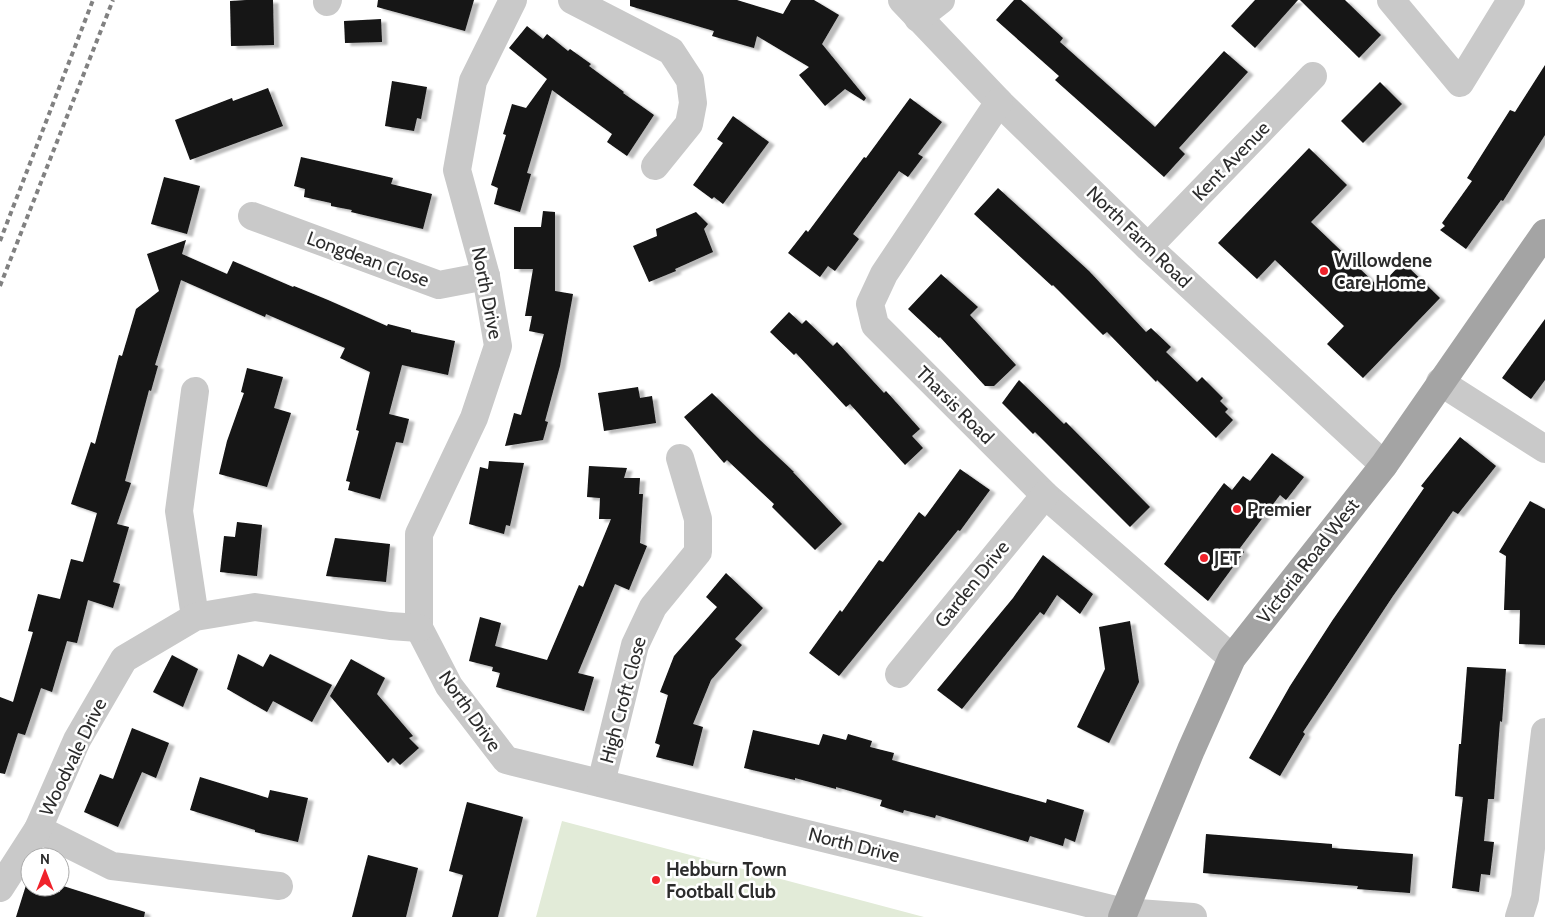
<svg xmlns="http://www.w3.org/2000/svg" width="1545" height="917" viewBox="0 0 1545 917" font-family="Cabin,sans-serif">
<defs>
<filter id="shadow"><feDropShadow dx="5.5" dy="3" stdDeviation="1" flood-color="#0004"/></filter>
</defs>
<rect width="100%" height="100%" fill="#fff"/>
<!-- green -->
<polygon fill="#e2ebd8" points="562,821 924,917 536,917"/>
<!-- building -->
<g fill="#131313" filter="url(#shadow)">
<polygon points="246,0 273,0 274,45 231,46 230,1"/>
<polygon points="378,0 474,0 465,31 377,7"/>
<polygon points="630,0 737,0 783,14 791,0 814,0 839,15 822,44 866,98 864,101 845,89 825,106 799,75 809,67 757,36 754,48 712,36 714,31 630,6"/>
<polygon points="1014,0 1021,0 1063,38 1060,42 1155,127 1224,51 1248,72 1179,148 1185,154 1164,177 1055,80 1059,76 996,20"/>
<polygon points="1255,0 1298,0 1255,48 1231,26"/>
<polygon points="1300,0 1345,0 1381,35 1359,58"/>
<polygon points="381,19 382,42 345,43 344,21"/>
<polygon points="527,26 543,39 547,34 568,51 570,49 591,64 589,66 624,92 623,93 654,115 627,156 607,142 612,134 552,90 527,173 531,174 520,212 494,204 498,188 491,185 506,135 503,134 512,104 526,108 547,79 509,48"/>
<polygon points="1545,65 1545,135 1503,201 1501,200 1466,249 1440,230 1445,226 1442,223 1472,181 1467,178 1510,110 1515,112"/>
<polygon points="392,81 427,87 421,119 417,118 414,131 385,126"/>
<polygon points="1380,82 1402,104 1363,143 1341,121"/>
<polygon points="268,88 283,126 190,160 175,120 232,98 233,101"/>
<polygon points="910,98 942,122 918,154 923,157 908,177 899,171 853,234 859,239 835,271 828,266 820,277 788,253 806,230 808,232 864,157 866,158"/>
<polygon points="733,116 769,142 723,204 714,197 712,199 693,185 723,143 717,139"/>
<polygon points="1309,148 1347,185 1311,222 1379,287 1403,262 1440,298 1363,378 1327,344 1344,326 1275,260 1257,279 1218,243"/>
<polygon points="301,157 393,178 391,184 432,194 423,229 351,212 352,210 331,206 331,203 304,197 305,189 294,186"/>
<polygon points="164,177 200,186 187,234 151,224"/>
<polygon points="998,188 1089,271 1146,332 1151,328 1171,347 1166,352 1197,382 1202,377 1223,398 1220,401 1228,409 1225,412 1233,420 1216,438 1157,380 1156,382 1107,332 1103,335 1053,285 1052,286 974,214"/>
<polygon points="543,211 555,212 555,291 573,294 560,366 545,421 548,422 543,440 505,446 514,413 521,415 544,334 529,331 532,316 525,316 533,269 514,269 514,227 541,227"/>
<polygon points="696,212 708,224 704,229 713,252 675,269 676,271 649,282 633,246 657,236 656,229"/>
<polygon points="186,240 182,254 227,274 233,261 293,287 294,286 328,300 387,326 388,324 411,330 411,332 455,341 448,375 402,365 389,414 409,419 403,443 396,442 380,499 348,490 350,482 346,481 359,431 356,430 370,372 340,358 345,348 266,314 265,317 181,280 155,365 158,366 151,391 149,390 125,481 131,483 117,524 129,527 113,582 120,584 113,608 88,600 77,643 67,641 52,692 41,688 25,735 18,733 5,774 0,773 0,697 13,702 33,632 28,631 38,594 60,599 71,559 83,562 97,513 71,504 91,442 95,444 119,355 122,356 136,309 159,291 147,254"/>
<polygon points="941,274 978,307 970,315 1016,365 994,386 985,386 940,337 939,338 908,309"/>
<polygon points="789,312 802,324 806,320 833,346 837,342 884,393 886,391 920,429 912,436 923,448 905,465 850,404 846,407 796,353 794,355 770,332"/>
<polygon points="1545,319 1545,380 1531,399 1502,378"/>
<polygon points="247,368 283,377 274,408 291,413 267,487 219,474 227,441 244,393 241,392"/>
<polygon points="1019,380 1064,424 1066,422 1150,507 1130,527 1035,432 1033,434 1002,403"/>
<polygon points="638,387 640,398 652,396 656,423 604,431 598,393"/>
<polygon points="712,393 760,440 794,472 793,472 842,524 815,550 772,507 774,504 727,460 724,463 684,417"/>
<polygon points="1460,437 1496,466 1458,514 1453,511 1393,596 1303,732 1305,734 1280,776 1249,758 1290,686 1332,621 1424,488 1421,486"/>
<polygon points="1272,453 1304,477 1286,500 1280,495 1240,548 1244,552 1208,601 1164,564 1224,483 1232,490 1243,476 1250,481"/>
<polygon points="489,461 524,463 510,526 506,525 504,534 469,524 480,467 488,469"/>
<polygon points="589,466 627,468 624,478 640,478 639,494 643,494 640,543 647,546 629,590 615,584 578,673 594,677 584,711 496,687 500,673 492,671 493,667 469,661 480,617 501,623 495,646 547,660 579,585 583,587 611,519 599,519 600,498 587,497"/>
<polygon points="960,469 990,490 960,531 958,530 839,676 809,653 840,610 842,612 879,560 883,562 919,512 925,517"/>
<polygon points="1530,501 1545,509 1545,645 1519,644 1520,610 1504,610 1506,556 1499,552"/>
<polygon points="237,522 262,525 257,576 220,572 224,536 235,537"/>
<polygon points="335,538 390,544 386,582 326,576"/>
<polygon points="1043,555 1093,594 1080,614 1057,595 1044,615 1040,612 962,709 937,690 1013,598"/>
<polygon points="726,573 763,608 735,639 742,645 711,680 693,724 703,727 693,766 656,757 660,745 655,743 668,695 660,692 674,656 717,607 706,597"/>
<polygon points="1130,621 1139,682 1109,743 1077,727 1105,669 1099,627"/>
<polygon points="238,654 263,667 270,654 332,685 312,722 273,701 267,712 227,689"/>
<polygon points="172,655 198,669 183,707 153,692"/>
<polygon points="351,659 385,678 377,694 413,736 409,738 419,748 400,765 393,758 388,763 330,696"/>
<polygon points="1467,667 1506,669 1502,722 1500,721 1494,799 1488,799 1484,841 1494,842 1490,875 1481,874 1479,892 1452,888 1463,797 1455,796 1459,744 1461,744"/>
<polygon points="132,728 169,743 156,778 142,772 118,827 84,812 100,774 113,779"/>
<polygon points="753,730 819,745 823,734 846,740 848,734 872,741 870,747 894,753 892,760 1046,803 1047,799 1084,810 1075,842 1065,838 1063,846 1030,836 1028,842 936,815 935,818 904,810 903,813 880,806 882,800 836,787 836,789 795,778 795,780 744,768"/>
<polygon points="200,777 268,798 270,790 308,798 298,842 255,832 255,830 190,810"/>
<polygon points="467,802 523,817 498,917 452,917 463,875 449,871"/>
<polygon points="1206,834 1332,844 1332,848 1413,854 1410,893 1357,889 1358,886 1203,873"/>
<polygon points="368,855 418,868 406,917 352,917"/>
<polygon points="27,882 30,883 30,887 43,887 60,892 60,885 145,912 144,917 16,917"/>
</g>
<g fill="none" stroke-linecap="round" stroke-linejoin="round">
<!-- street -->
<g stroke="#c9c9c9" stroke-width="28">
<polyline points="513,0 473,81 457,170 486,276 498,346 474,418 419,534 419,628 449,686 506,760 1124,912 1193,917"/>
<polyline points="572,0 671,51 690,80 693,103 689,124 655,166"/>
<polyline points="902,0 999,102 1148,247 1384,465"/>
<polyline points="1391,0 1460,83 1511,0"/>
<polyline points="327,2 328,0"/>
<polyline points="918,18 941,0"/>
<polyline points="999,102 884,274 870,304 875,325 1045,495 1232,658"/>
<polyline points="252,216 439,285 486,276"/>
<polyline points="1148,247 1313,76"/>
<polyline points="1440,382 1545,449"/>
<polyline points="195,617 179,511 195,391"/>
<polyline points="899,674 1045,495"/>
<polyline points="601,783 635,645 653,607 698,552 698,519 680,458"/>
<polyline points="38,829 112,866 279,886"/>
<polyline points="0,888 38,829 77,740 124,659 195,617 255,607 390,626 419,628"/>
<polyline points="1519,917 1525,898 1545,732"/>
</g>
<!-- primary -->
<polyline stroke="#a4a4a4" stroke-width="28" points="1122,917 1191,750 1232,658 1384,465 1545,233"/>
<!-- rail -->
<g stroke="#818181" stroke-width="4" stroke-dasharray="5 4" stroke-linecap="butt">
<polyline points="0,241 93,0"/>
<polyline points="0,286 113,0"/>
</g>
</g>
<!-- markers -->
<g fill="#f0222b" stroke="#fff" stroke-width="2">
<circle cx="1324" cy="271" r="5"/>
<circle cx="1237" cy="509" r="5"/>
<circle cx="1204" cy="558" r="5"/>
<circle cx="656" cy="880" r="5"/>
</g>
<g text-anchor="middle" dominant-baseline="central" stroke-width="5" stroke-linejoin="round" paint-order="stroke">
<!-- street labels -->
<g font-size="19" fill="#2c2c2c" stroke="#fff">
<text transform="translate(1231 161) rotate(-46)">Kent Avenue</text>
<text transform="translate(1139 237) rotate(44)">North Farm Road</text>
<text transform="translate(368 259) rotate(20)">Longdean Close</text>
<text transform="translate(487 293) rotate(79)">North Drive</text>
<text transform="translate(955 405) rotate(45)">Tharsis Road</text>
<text transform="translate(1308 561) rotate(-52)">Victoria Road West</text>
<text transform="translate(972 584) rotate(-51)">Garden Drive</text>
<text transform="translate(623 700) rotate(-75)">High Croft Close</text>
<text transform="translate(470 711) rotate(55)">North Drive</text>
<text transform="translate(73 757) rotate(-64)">Woodvale Drive</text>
<text transform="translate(854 845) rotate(14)">North Drive</text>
</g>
<!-- poi labels -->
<g font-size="19" font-weight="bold" fill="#2c2c2c" stroke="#fff" text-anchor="start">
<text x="1334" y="260">Willowdene<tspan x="1334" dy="22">Care Home</tspan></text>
<text x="1247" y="509">Premier</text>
<text x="1214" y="558">JET</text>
<text x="666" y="869">Hebburn Town<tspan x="666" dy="22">Football Club</tspan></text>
</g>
</g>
<!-- north arrow -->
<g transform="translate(45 872)"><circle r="24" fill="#ffffff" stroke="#ababab"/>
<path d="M0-4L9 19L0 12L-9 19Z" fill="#f0222b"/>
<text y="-8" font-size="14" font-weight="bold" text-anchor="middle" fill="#2c2c2c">N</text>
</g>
</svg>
